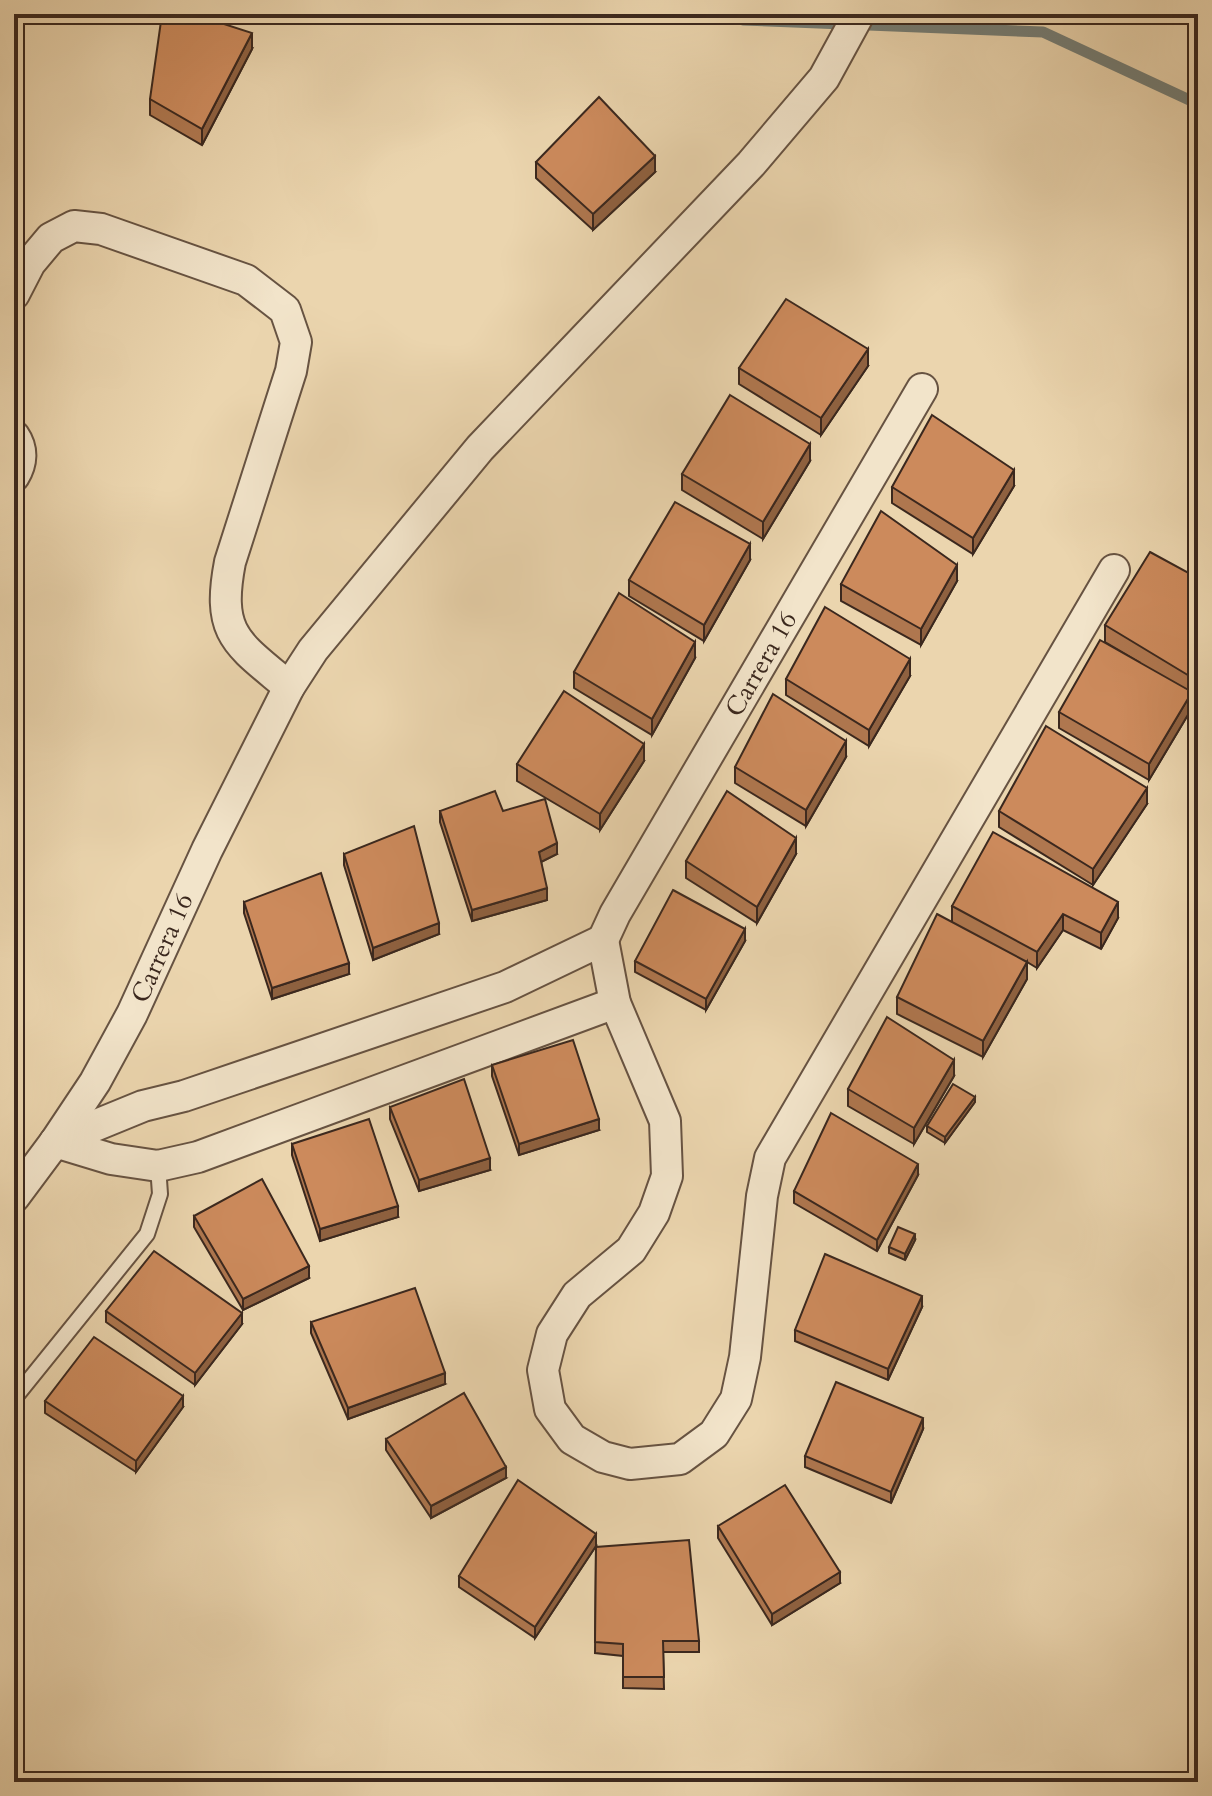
<svg xmlns="http://www.w3.org/2000/svg" width="1212" height="1796" viewBox="0 0 1212 1796" font-family="Cardo,serif">
<rect width="100%" height="100%" fill="#ebd5ae"/>
<filter id="stains"><feTurbulence type="fractalNoise" baseFrequency=".0025" numOctaves="4"/><feColorMatrix values="0 0 0 0 .2 0 0 0 0 .09 0 0 0 0 .02 0 0 0 .5 -.17"/></filter>
<radialGradient id="worn" r=".72"><stop offset=".6" stop-color="#630" stop-opacity="0"/><stop offset="1" stop-color="#630" stop-opacity=".3"/></radialGradient>
<g fill="none" stroke-linecap="round" stroke-linejoin="round">
<!-- stream -->
<polyline stroke="#747e77" stroke-width="11" points="729,14 743,20 1043,32 1198,104"/>
<defs>
<polyline id="lane" points="17,1395 147,1234 160,1194 158,1166"/>
<g id="street">
<path d="M14,294l16,-31 21,-25 23,-12 27,3 145,51 39,30 11,32 -5,29 -61,191c-14,73 7,81 59,125"/>
<path d="M14,436c9,13 8,27 0,40"/>
<polyline points="603,940 615,1003 665,1121 667,1176 654,1213 631,1250 577,1295 552,1334 543,1370 550,1409 572,1439 603,1457 630,1464 680,1459 714,1434 736,1399 745,1357 762,1196 770,1158 1114,570"/>
<polyline points="603,940 615,914 922,389"/>
<polyline points="55,1142 111,1159 158,1166 198,1157 615,1003"/>
<polyline points="55,1142 143,1106 184,1096 505,987 603,940"/>
<polyline points="14,1197 55,1142 95,1082 132,1014 207,850 289,687 313,650 480,448 751,164 824,78 859,14"/>
</g>
</defs>
<!-- lane casing -->
<use href="#lane" stroke="#675342" stroke-width="18"/>
<!-- street casing -->
<use href="#street" stroke="#675342" stroke-width="34"/>
<!-- lane -->
<use href="#lane" stroke="#f2e4ca" stroke-width="14"/>
<!-- street -->
<use href="#street" stroke="#f2e4ca" stroke-width="30"/>
</g>
<!-- wall -->
<g fill="#af774f" stroke="#3b281e" stroke-width="2">
<polygon points="252,49 202,145 150,115 150,99"/>
<polygon points="536,162 655,172 593,230 536,178"/>
<polygon points="868,366 821,435 739,384 739,368"/>
<polygon points="810,461 763,539 682,490 682,474"/>
<polygon points="1014,486 973,554 892,503 892,487"/>
<polygon points="750,560 704,641 629,596 629,580"/>
<polygon points="1198,578 1196,696 1192,694 1192,708 1149,780 1059,728 1059,712 1139,662 1105,642 1105,625"/>
<polygon points="957,581 921,645 841,601 841,584"/>
<polygon points="695,658 652,735 574,688 574,672"/>
<polygon points="910,676 869,746 786,695 786,679"/>
<polygon points="846,757 806,826 735,783 735,767"/>
<polygon points="644,761 600,830 517,781 517,764"/>
<polygon points="1147,804 1093,885 999,827 999,811"/>
<polygon points="440,811 503,811 557,854 541,862 547,900 472,921 440,822"/>
<polygon points="344,854 439,934 373,960 344,865"/>
<polygon points="796,854 757,923 686,878 686,861"/>
<polygon points="244,902 349,974 272,999 244,913"/>
<polygon points="952,906 1118,918 1101,949 1063,930 1037,968 1027,962 1027,979 983,1057 897,1014 897,997 952,922"/>
<polygon points="745,941 706,1010 635,972 635,961"/>
<polygon points="492,1065 599,1130 519,1155 492,1076"/>
<polygon points="954,1076 914,1144 848,1106 848,1089"/>
<polygon points="975,1102 945,1143 927,1132 927,1126"/>
<polygon points="390,1107 490,1170 419,1191 390,1119"/>
<polygon points="292,1144 398,1217 320,1241 292,1155"/>
<polygon points="918,1175 877,1251 794,1203 794,1191"/>
<polygon points="194,1216 309,1278 243,1310 194,1227"/>
<polygon points="915,1240 905,1260 889,1253 889,1247"/>
<polygon points="922,1307 888,1380 795,1341 795,1330"/>
<polygon points="106,1311 242,1324 195,1385 106,1322"/>
<polygon points="311,1322 445,1384 348,1419 311,1333"/>
<polygon points="45,1401 183,1407 136,1472 45,1413"/>
<polygon points="923,1429 891,1503 805,1467 805,1456"/>
<polygon points="386,1439 506,1478 431,1518 386,1450"/>
<polygon points="718,1526 840,1583 772,1625 718,1538"/>
<polygon points="596,1546 535,1638 459,1587 459,1576"/>
<polygon points="596,1547 699,1641 699,1652 663,1652 664,1689 623,1688 623,1656 595,1653"/>
</g>
<!-- shaded-wall -->
<g fill="#8f6140" stroke="#3b281e" stroke-width="2">
<polygon points="252,33 252,49 202,145 202,129"/>
<polygon points="655,156 655,172 593,230 593,214"/>
<polygon points="868,349 868,366 821,435 821,418"/>
<polygon points="810,444 810,461 763,539 763,522"/>
<polygon points="1014,470 1014,486 973,554 973,538"/>
<polygon points="750,544 750,560 704,641 704,625"/>
<polygon points="957,565 957,581 921,645 921,629"/>
<polygon points="695,642 695,658 652,735 652,719"/>
<polygon points="910,659 910,676 869,746 869,730"/>
<polygon points="1198,677 1198,694 1196,696 1196,680"/>
<polygon points="1192,692 1192,708 1149,780 1149,764"/>
<polygon points="846,741 846,757 806,826 806,810"/>
<polygon points="644,744 644,761 600,830 600,814"/>
<polygon points="1147,788 1147,804 1093,885 1093,869"/>
<polygon points="796,838 796,854 757,923 757,907"/>
<polygon points="557,843 557,854 539,863 539,852"/>
<polygon points="547,888 547,900 472,921 472,910"/>
<polygon points="1118,902 1118,918 1101,949 1101,933"/>
<polygon points="1063,914 1063,930 1037,968 1037,952"/>
<polygon points="439,923 439,934 373,960 373,948"/>
<polygon points="745,929 745,941 706,1010 706,999"/>
<polygon points="1027,962 1027,979 983,1057 983,1041"/>
<polygon points="349,963 349,974 272,999 272,988"/>
<polygon points="954,1060 954,1076 914,1144 914,1128"/>
<polygon points="975,1097 975,1102 945,1143 945,1137"/>
<polygon points="599,1119 599,1130 519,1155 519,1144"/>
<polygon points="490,1158 490,1170 419,1191 419,1180"/>
<polygon points="918,1164 918,1175 877,1251 877,1240"/>
<polygon points="398,1206 398,1217 320,1241 320,1229"/>
<polygon points="915,1234 915,1240 905,1260 905,1254"/>
<polygon points="309,1266 309,1278 243,1310 243,1299"/>
<polygon points="922,1296 922,1307 888,1380 888,1369"/>
<polygon points="242,1313 242,1324 195,1385 195,1373"/>
<polygon points="445,1373 445,1384 348,1419 348,1408"/>
<polygon points="183,1396 183,1407 136,1472 136,1461"/>
<polygon points="923,1418 923,1429 891,1503 891,1492"/>
<polygon points="506,1467 506,1478 431,1518 431,1506"/>
<polygon points="596,1534 596,1546 535,1638 535,1627"/>
<polygon points="840,1572 840,1583 772,1625 772,1614"/>
</g>
<!-- building -->
<g fill="#cc8a5c" stroke="#3b281e" stroke-width="2">
<polygon points="162,14 193,14 252,33 202,129 150,99"/>
<polygon points="599,97 655,156 593,214 536,162"/>
<polygon points="786,299 868,349 821,418 739,368"/>
<polygon points="730,395 810,444 763,522 682,474"/>
<polygon points="932,415 1014,470 973,538 892,487"/>
<polygon points="675,502 750,544 704,625 629,580"/>
<polygon points="881,511 957,565 921,629 841,584"/>
<polygon points="1150,552 1198,578 1198,677 1196,680 1105,625"/>
<polygon points="619,593 695,642 652,719 574,672"/>
<polygon points="825,607 910,659 869,730 786,679"/>
<polygon points="1100,640 1192,692 1149,764 1059,712"/>
<polygon points="564,691 644,744 600,814 517,764"/>
<polygon points="773,694 846,741 806,810 735,767"/>
<polygon points="1046,726 1147,788 1093,869 999,811"/>
<polygon points="495,791 503,811 545,799 557,843 539,852 547,888 472,910 440,811"/>
<polygon points="727,791 796,838 757,907 686,861"/>
<polygon points="414,826 439,923 373,948 344,854"/>
<polygon points="993,832 1118,902 1101,933 1063,914 1037,952 952,906"/>
<polygon points="321,873 349,963 272,988 244,902"/>
<polygon points="673,890 745,929 706,999 635,961"/>
<polygon points="937,914 1027,962 983,1041 897,997"/>
<polygon points="887,1017 954,1060 914,1128 848,1089"/>
<polygon points="573,1040 599,1119 519,1144 492,1065"/>
<polygon points="464,1079 490,1158 419,1180 390,1107"/>
<polygon points="953,1084 975,1097 945,1137 927,1126"/>
<polygon points="831,1113 918,1164 877,1240 794,1191"/>
<polygon points="369,1119 398,1206 320,1229 292,1144"/>
<polygon points="262,1179 309,1266 243,1299 194,1216"/>
<polygon points="898,1227 915,1234 905,1254 889,1247"/>
<polygon points="154,1251 242,1313 195,1373 106,1311"/>
<polygon points="825,1254 922,1296 888,1369 795,1330"/>
<polygon points="415,1288 445,1373 348,1408 311,1322"/>
<polygon points="94,1337 183,1396 136,1461 45,1401"/>
<polygon points="836,1382 923,1418 891,1492 805,1456"/>
<polygon points="464,1393 506,1467 431,1506 386,1439"/>
<polygon points="518,1480 596,1534 535,1627 459,1576"/>
<polygon points="785,1485 840,1572 772,1614 718,1526"/>
<polygon points="689,1540 699,1641 663,1641 664,1677 623,1677 623,1644 595,1642 596,1547"/>
</g>
<g text-anchor="middle" dominant-baseline="central" stroke-width="6" stroke-linejoin="round" paint-order="stroke">
<!-- street labels -->
<g font-size="26" fill="#3b281e" stroke="#f2e4ca">
<text transform="translate(761 664) rotate(-60)">Carrera 16</text>
<text transform="translate(162 948) rotate(-66)">Carrera 16</text>
</g>
</g>
<!-- margin -->
<rect width="1212" height="1796" fill="none" stroke="#ebd5ae" stroke-width="48"/>
<rect x="16" y="16" width="1180" height="1764" fill="none" stroke="#3b281e" stroke-width="4"/>
<rect x="24" y="24" width="1164" height="1748" fill="none" stroke="#3b281e" stroke-width="2"/>
<rect width="100%" height="100%" filter="url(#stains)"/>
<rect width="100%" height="100%" fill="url(#worn)"/>
</svg>
